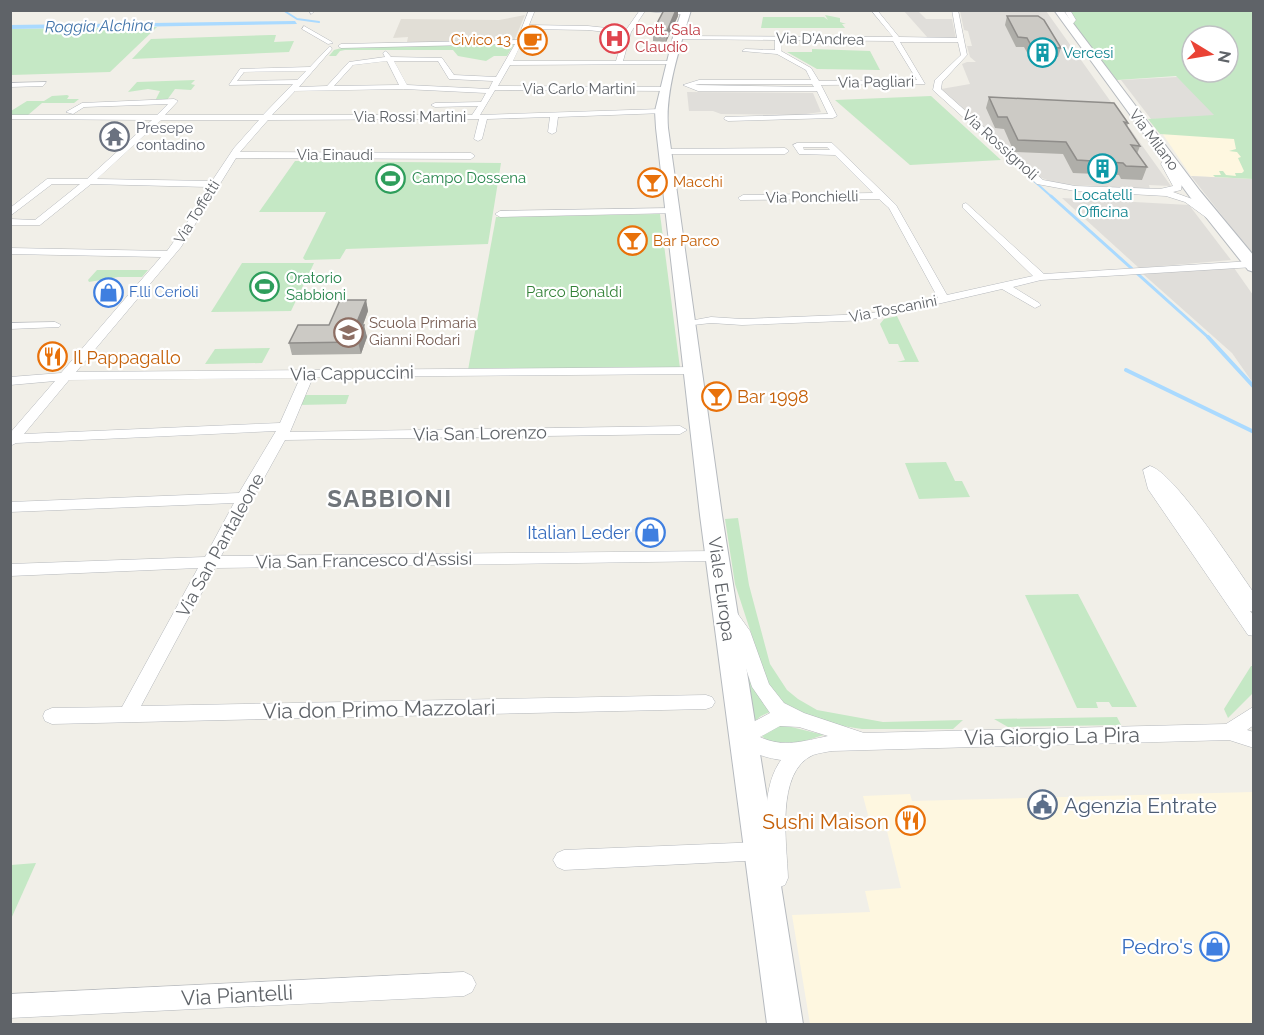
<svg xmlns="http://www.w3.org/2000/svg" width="1264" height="1035" viewBox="0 0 1264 1035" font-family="Raleway,sans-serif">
<rect width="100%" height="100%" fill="#f1efe8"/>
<!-- commercial -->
<g fill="#fef7e0">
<polygon points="1162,133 1242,137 1253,148 1253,179 1191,176"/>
<polygon points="1253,792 1253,1024 810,1024 792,915 870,912 865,891 901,888 887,831 872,830 863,796 910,794 912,801"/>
</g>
<!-- industrial -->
<g fill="#e0deda">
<polygon points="904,11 918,11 926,19 952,19 956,39 928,38"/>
<polygon points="960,11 1046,11 1171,186 1149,185 1150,189 1058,184 1039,177 941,89 970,84 962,64 967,62 976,62 970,57 967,46 972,46 968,31 964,30"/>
<polygon points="1177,77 1220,117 1151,119 1121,80"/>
<polygon points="687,92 813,93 821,112 799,115 721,114 713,111 689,111"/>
<polygon points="1191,176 1253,179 1253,255"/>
<polygon points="1062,198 1189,205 1231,260 1139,268"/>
<polygon points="1234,268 1253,295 1253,383 1232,353 1143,274"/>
</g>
<!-- education -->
<polygon fill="#e1ded6" points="525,15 514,41 410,43 407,42 408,37 393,38 401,19 499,20"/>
<!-- green -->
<g fill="#c5e8c5" fill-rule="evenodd">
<path d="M1063,11h190v168l-38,-2 -2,-2h8l-2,-4h4l3,4 10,1 -1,-3h7l2,-2 -6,-13 3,-1 -4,-5 -8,-1 7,-2 -2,-10 -74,-5 -12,-15 66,-4 -38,-39 -59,4zM1192,36h36v36h-36z"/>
<polygon points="825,15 840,18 840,22 846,24 842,24 845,28 761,28 763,17 824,17 828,20"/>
<polygon points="157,27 110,72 11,75 11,29"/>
<polygon points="271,35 276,35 274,42 294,41 289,52 132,59 151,39"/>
<polygon points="512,43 514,44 507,56 494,56 486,61 458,56 453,50 345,50 340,51 336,56 329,56 334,50 345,47"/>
<polygon points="812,49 870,51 880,70 817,69 787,52 812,52"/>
<polygon points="195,80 191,84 195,85 191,90 175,89 167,100 155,101 160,91 148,89 128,92 137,82"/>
<polygon points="67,95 69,96 67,99 79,99 74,103 42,103 28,115 11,115 11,111 27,101 44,101 52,96"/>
<polygon points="931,96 1001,160 910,165 835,100"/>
<polygon points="295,161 501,163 488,244 346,249 340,259 305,260 303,258 326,212 259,212"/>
<polygon points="660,214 680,368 468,370 496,217"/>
<polygon points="242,263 314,263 291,311 211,312"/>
<polygon points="97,270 148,270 142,277 118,277 89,282 88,280"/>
<polygon points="897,316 919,362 897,362 905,360 898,344 889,344 880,324 884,319"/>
<polygon points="270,348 262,363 205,364 215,349"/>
<polygon points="303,395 349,395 346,404 299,405"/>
<polygon points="946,462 955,481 962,481 970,497 919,499 905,463"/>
<polygon points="738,518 749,585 770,664 787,690 798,699 817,710 883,722 963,720 953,729 862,729 836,725 793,712 769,688 735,584 725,519"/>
<polygon points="1078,594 1137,707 1112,707 1109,702 1096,702 1098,708 1077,708 1025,595"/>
<path d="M746,664c6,18 11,35 26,47l-11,5 -7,6z"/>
<polygon points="1251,666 1253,666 1253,693 1228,718 1224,709"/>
<polygon points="1117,717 1121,725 1008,727 994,719"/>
<path d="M779,724l45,11c-19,5 -47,19 -62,1z"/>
<polygon points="36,863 11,919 11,865"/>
</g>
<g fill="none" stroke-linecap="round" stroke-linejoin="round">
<!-- stream-far2 -->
<g stroke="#aadaff" stroke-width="2">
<polyline points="283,10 297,19 319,22"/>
<polyline points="1034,181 1053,198"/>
</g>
<!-- stream-far1 -->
<polyline stroke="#aadaff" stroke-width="3" points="1051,196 1209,338"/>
<!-- stream -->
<g stroke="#aadaff" stroke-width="4">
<polyline points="1208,337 1254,387"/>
<polyline points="1126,370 1254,432"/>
</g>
<!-- canal -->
<polygon fill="#aadaff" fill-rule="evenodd" points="295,21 297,24 10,29 10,25"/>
<defs>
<g id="street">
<polygon points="309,10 316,10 311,14"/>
<path d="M529,10h6l-6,15 59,1 38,4 14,-20h37l13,3 -3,2 -42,-4 -14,21 -8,29h48l2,3 -163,1 -12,21 168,1 3,4 -174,-1 -15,25 181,-6 4,2 -1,2 -106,4 -2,15 -4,2 -4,-2 2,-15 -63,2 -5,20 -4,2 -4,-2 5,-20 -211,1 -28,32 231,1 4,3 -4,3 -235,-1 -55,89 -105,125 621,-5 2,3 -2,3 -4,1 -380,3 -23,55 390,-6 7,4 -7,4 -395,6 -64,116 496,-5 6,1 2,4 -2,4 -6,1 -502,7 -74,138 565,-11 6,2 3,5 -3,5 -6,2 -654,15 -7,-3 -2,-5 2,-5 7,-3 70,-1 76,-139 -188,8v-12l195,-7 29,-54 -224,9v-10l229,-9 37,-62 -260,12 -6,3v-13l45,-52 -45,4v-8l51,-4 100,-116 -151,-3v-6l157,3 18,-25 23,-39 -117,-3 -51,41h-30v-6l25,1 45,-36h-28l-42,32v-8l37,-29h40l65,-59 -142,-1v-4h147l11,-11 -84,3 -11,7 -7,-2 16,-9 92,-4 4,2 -13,14h98l30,-31 -64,1 11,-16 70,-2 20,-21 2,3 -33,38 28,-1 22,-24 36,-5 -2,-4 3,-2 5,6 51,1 12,17 42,2 19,-33 -174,4 -3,-2 3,-2 176,-4zM528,29l60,1 36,4 -8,27h-103zM387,61l12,24 -65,1 19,-21zM394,61h44l11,18 44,2 -4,8 -82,-4zM306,71l-9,9 -60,1 7,-9zM404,89l82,4 -5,9 -46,1 -4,2 4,2 43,-1 -6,9h-200l23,-24zM161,120h98l-25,28 -22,33 -115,-2zM300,378l-20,45 -256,11 45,-54z"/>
<path d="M871,10h6l22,27 58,1 -5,-28h6l9,45 -25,27 -1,7 102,91 32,6 85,3 13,-3 -12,-22 4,-8 3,-1 4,3 -3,6 13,19 -1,7 -8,2 22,8 24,19 -8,2 -26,-19 -19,-6 -91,-5 -38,-7 -104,-94 2,-10 26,-25 -3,-13h-58l25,42 -104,1 16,31 -4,2 -105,3 -4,-2 1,-2 103,-3 -11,-23h-119l-15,-6 16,-5h112l-5,-10 -29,-16 -35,-3 3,-2 30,1v-10l-97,-1 -2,-3 217,1zM781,40l112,1 24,39 -98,1 -8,-13 -30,-17zM699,84h113l2,3 -119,-2z"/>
<polygon points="1064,10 1070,10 1076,20 1071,26 1066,25 1070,20"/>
<polygon points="304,26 332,42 333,43 328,44 302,29"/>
<polygon points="46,82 43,86 10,87 10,83"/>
<path d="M797,143h35l64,62 51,90 86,-19 -70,-68v-4l3,-1 78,71 208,-13 2,6 -213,13 -28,7 26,16 2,2 -6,3 -33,-19 -134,31 -126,5 -31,-2 -27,3v-4l27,-5 31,2 126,-5 70,-16 -49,-90 -10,-9 -139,1 -2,-2 5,-3 130,-2 -38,-38 -36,-1 -6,-9zM803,147h24l3,3h-26z"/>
<polygon points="665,149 785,148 789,151 785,154 662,154 661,152"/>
<polygon points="674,208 679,211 677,213 500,217 495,214 500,211"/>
<polygon points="55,322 61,325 59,327 10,329 10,323"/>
<path d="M1150,466c24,6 86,102 104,127v19l-4,-1 4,5v20l-6,-1 -100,-146 -5,-19z"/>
<path d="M729,608l6,2 15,21 19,53 15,19 20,10 60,20 362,-9 27,-17 1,18 -7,5 7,2v16l-25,-8 -397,11c-6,1 -13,2 -19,4 -38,17 -26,89 -25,123l-3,7 -8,3 -8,-3 -3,-7v-18l-202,10 -7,-3 -4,-7 4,-7 7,-3 197,-8 5,2c0,-28 -2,-60 15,-84 -15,-2 -40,-9 -47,-23l2,-6 34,-18 -18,-26 -16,-49 -15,-24 2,-4zM780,726l19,1 29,9c-24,5 -45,12 -68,1z"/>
<polygon points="464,972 472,976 476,984 472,992 464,996 10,1018 10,994"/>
</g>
<g id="secondary">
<path d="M682,10h9c-11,37 -26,80 -23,118l54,387 81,509h-36l-67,-509 -44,-387 -1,-17 18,-74z"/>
<polygon points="1054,10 1063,10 1200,191 1254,256 1254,272 1248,270 1190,197"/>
</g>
</defs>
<!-- street casing -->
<use href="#street" stroke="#b5b8bc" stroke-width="1"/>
<!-- secondary casing -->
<use href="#secondary" stroke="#b6babf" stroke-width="2"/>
<!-- street -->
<use href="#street" fill="#fff" fill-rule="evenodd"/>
<!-- secondary -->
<use href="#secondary" fill="#fff" fill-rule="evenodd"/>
</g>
<!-- wall -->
<g fill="#afaea9">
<polygon points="678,16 666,42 653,41 653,31"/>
<polygon points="1007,16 1061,48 1058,57 1029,56 1024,47 1016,47 1005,25"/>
<polygon points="989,97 1128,123 1127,127 1140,146 1137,154 1147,167 1142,180 1121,179 1119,175 1073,173 1063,154 1014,152 1004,129 995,128 986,108"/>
<polygon points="366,300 368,311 363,325 367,337 361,354 292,355 289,343 329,325"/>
</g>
<!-- shaded-wall -->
<g fill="#8f8d8a">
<polygon points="676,10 678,10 678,16 666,42 667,31"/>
<polygon points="366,300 368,311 361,330 364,325 367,337 361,354 358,342 357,322"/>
</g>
<!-- building -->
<g fill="#cccac5" stroke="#8f8d8a" stroke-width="1.5">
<polygon points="664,10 676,10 667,31 653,31"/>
<polygon points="1007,16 1038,16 1044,20 1061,48 1032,47 1027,38 1018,37"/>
<polygon points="989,97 1114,103 1128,123 1124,122 1140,146 1131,145 1147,167 1126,166 1123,163 1077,160 1066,142 1018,140 1007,117 998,117"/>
<polygon points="340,300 366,300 357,322 359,322 358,325 364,325 358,342 289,343 298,325 329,325"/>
</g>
<!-- icons -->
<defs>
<symbol id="hospital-ring" viewBox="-11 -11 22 22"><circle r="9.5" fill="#fff" stroke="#e0444e" stroke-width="1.5"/><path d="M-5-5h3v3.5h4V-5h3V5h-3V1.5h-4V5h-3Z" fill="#e0444e"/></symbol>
<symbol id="cafe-ring" viewBox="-11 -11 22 22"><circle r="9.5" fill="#fff" stroke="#e8710a" stroke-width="1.5"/><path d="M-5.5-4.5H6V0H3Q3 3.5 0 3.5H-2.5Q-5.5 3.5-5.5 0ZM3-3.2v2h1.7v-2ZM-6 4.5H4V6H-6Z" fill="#e8710a"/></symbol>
<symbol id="building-ring" viewBox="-11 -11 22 22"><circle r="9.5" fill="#fff" stroke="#0f9aa8" stroke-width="1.5"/><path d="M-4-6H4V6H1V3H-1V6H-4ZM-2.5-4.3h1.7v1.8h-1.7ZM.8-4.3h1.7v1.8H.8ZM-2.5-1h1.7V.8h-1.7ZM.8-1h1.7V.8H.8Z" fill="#0f9aa8"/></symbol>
<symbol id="temple-ring" viewBox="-11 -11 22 22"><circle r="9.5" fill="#fff" stroke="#6b7280" stroke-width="1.5"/><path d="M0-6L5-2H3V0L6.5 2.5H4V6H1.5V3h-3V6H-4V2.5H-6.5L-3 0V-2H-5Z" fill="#6b7280"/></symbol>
<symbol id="stadium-ring" viewBox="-11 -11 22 22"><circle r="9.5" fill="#fff" stroke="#2e9e5b" stroke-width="1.5"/><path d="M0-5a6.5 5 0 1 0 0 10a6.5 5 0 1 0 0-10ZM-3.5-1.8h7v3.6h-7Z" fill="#2e9e5b"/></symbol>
<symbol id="bar-ring" viewBox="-11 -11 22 22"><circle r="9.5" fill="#fff" stroke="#e8710a" stroke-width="1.5"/><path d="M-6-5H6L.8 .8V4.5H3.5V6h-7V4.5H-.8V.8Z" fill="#e8710a"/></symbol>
<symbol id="shop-ring" viewBox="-11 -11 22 22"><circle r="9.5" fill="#fff" stroke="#3f7fe0" stroke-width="1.5"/><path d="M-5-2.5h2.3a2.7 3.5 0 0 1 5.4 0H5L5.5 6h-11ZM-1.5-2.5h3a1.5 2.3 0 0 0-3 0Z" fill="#3f7fe0"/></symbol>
<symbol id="school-ring" viewBox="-11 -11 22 22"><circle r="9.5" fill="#fff" stroke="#8d6e63" stroke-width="1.5"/><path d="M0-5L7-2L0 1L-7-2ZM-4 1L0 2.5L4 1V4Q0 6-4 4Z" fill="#8d6e63"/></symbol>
<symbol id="restaurant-ring" viewBox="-11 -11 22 22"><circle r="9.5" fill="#fff" stroke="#e8710a" stroke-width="1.5"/><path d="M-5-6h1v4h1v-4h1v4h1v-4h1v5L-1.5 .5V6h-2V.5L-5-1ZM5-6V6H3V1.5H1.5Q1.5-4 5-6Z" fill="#e8710a"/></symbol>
<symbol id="civic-ring" viewBox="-11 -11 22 22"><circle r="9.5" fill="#fff" stroke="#5c6f8a" stroke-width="1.5"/><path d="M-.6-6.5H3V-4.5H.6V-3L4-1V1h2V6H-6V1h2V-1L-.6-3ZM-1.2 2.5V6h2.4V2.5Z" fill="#5c6f8a"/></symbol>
</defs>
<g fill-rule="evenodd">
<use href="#hospital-ring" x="598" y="22" width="33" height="33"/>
<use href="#cafe-ring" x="516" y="24" width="33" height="33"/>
<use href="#building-ring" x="1026" y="36" width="33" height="33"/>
<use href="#temple-ring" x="98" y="120" width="33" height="33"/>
<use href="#building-ring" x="1086" y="152" width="33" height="33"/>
<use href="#stadium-ring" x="374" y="162" width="33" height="33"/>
<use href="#bar-ring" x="636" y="166" width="33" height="33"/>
<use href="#bar-ring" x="616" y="224" width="33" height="33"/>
<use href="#stadium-ring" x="248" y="270" width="33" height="33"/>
<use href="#shop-ring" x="92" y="276" width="33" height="33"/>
<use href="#school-ring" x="332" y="316" width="33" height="33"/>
<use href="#restaurant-ring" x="36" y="340" width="33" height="33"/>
<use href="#bar-ring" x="700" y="380" width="33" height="33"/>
<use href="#shop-ring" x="634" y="516" width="33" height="33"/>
<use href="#civic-ring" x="1026" y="788" width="33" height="33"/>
<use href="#restaurant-ring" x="894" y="804" width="33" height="33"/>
<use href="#shop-ring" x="1198" y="930" width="33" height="33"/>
</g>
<g text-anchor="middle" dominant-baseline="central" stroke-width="4.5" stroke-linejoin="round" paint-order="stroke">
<!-- far-health labels -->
<g font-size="15" fill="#be3a42" stroke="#fff" text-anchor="start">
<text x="635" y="30">Dott. Sala<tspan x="635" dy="17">Claudio</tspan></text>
</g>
<!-- far-street labels -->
<g font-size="15" fill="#5f6368" stroke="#fff">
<text transform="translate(820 39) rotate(1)">Via D'Andrea</text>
<text transform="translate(876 82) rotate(-1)">Via Pagliari</text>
<text x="579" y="89">Via Carlo Martini</text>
<text x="410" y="117">Via Rossi Martini</text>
<text transform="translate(1154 140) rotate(53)">Via Milano</text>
<text transform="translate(1000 145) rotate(42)">Via Rossignoli</text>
<text x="335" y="155">Via Einaudi</text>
<text transform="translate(812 197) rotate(-1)">Via Ponchielli</text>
<text transform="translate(197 212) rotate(-58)">Via Toffetti</text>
<text transform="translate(893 309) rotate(-11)">Via Toscanini</text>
</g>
<!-- far-food labels -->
<g font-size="15" fill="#c56008" stroke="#fff" text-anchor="start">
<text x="511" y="40" text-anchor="end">Civico 13</text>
<text x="673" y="182">Macchi</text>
<text x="653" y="241">Bar Parco</text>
</g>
<!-- far-culture labels -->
<g font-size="15" fill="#0d838f" stroke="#fff" text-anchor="start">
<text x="1063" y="53">Vercesi</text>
<text x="1103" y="195" text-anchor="middle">Locatelli<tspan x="1103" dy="17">Officina</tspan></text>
</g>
<!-- far-worship labels -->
<g font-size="15" fill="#5b616d" stroke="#fff" text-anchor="start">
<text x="136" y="128">Presepe<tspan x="136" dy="17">contadino</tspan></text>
</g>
<!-- far-leisure labels -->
<g font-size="15" fill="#27864d" stroke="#fff" text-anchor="start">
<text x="412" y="178">Campo Dossena</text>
<text x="286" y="278">Oratorio<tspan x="286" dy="17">Sabbioni</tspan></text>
</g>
<!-- far-shop labels -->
<g font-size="15" fill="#366cbe" stroke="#fff" text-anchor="start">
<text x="129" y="292">F.lli Cerioli</text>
</g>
<!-- far-park labels -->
<g font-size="15" fill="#348238" stroke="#fff">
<text x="574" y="292">Parco Bonaldi</text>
</g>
<!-- far-education labels -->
<g font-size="15" fill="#785e54" stroke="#fff" text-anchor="start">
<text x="369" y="323">Scuola Primaria<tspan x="369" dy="17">Gianni Rodari</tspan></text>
</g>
<!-- far-water labels -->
<g font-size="16" font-style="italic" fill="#4174aa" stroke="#fff">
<text transform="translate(99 26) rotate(-1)">Roggia Alchina</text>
</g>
<!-- food labels -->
<g font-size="18" fill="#c56008" stroke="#fff" text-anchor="start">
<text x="73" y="357">Il Pappagallo</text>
<text x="737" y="396">Bar 1998</text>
</g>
<!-- street labels -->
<g font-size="18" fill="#5f6368" stroke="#fff">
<text transform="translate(352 373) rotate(-1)">Via Cappuccini</text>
<text transform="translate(480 433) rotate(-1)">Via San Lorenzo</text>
<text transform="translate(220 545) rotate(-61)">Via San Pantaleone</text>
<text transform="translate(364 560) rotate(-1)">Via San Francesco d'Assisi</text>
<text transform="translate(722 589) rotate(82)">Viale Europa</text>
</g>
<!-- shop labels -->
<g font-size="18" fill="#366cbe" stroke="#fff" text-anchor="end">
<text x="630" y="532">Italian Leder</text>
</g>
<!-- near-street labels -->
<g font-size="21" fill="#5f6368" stroke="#fff">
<text transform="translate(379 709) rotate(-1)">Via don Primo Mazzolari</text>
<text transform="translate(1052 736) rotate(-1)">Via Giorgio La Pira</text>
<text transform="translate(237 995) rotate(-3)">Via Piantelli</text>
</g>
<!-- near-service labels -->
<g font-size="21" fill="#4e5e75" stroke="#fff" text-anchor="start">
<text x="1064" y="805">Agenzia Entrate</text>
</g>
<!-- near-food labels -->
<g font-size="21" fill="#c56008" stroke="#fff" text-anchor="end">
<text x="889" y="821">Sushi Maison</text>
</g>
<!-- near-shop labels -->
<g font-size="21" fill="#366cbe" stroke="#fff" text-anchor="end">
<text x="1193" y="946">Pedro's</text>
</g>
<!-- district labels -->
<g font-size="24" font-weight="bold" letter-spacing="1.5" fill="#70757a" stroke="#fff">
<text x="390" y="498">SABBIONI</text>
</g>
</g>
<!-- border -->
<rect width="1264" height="1035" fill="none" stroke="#5f6368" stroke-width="24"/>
<!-- north arrow -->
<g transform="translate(1210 54) rotate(101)"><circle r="28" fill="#ffffff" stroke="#bfc1c3" stroke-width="1.5"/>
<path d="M0-4.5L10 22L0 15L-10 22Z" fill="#ea4335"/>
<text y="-9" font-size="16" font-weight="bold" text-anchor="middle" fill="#5f6368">N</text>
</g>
</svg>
